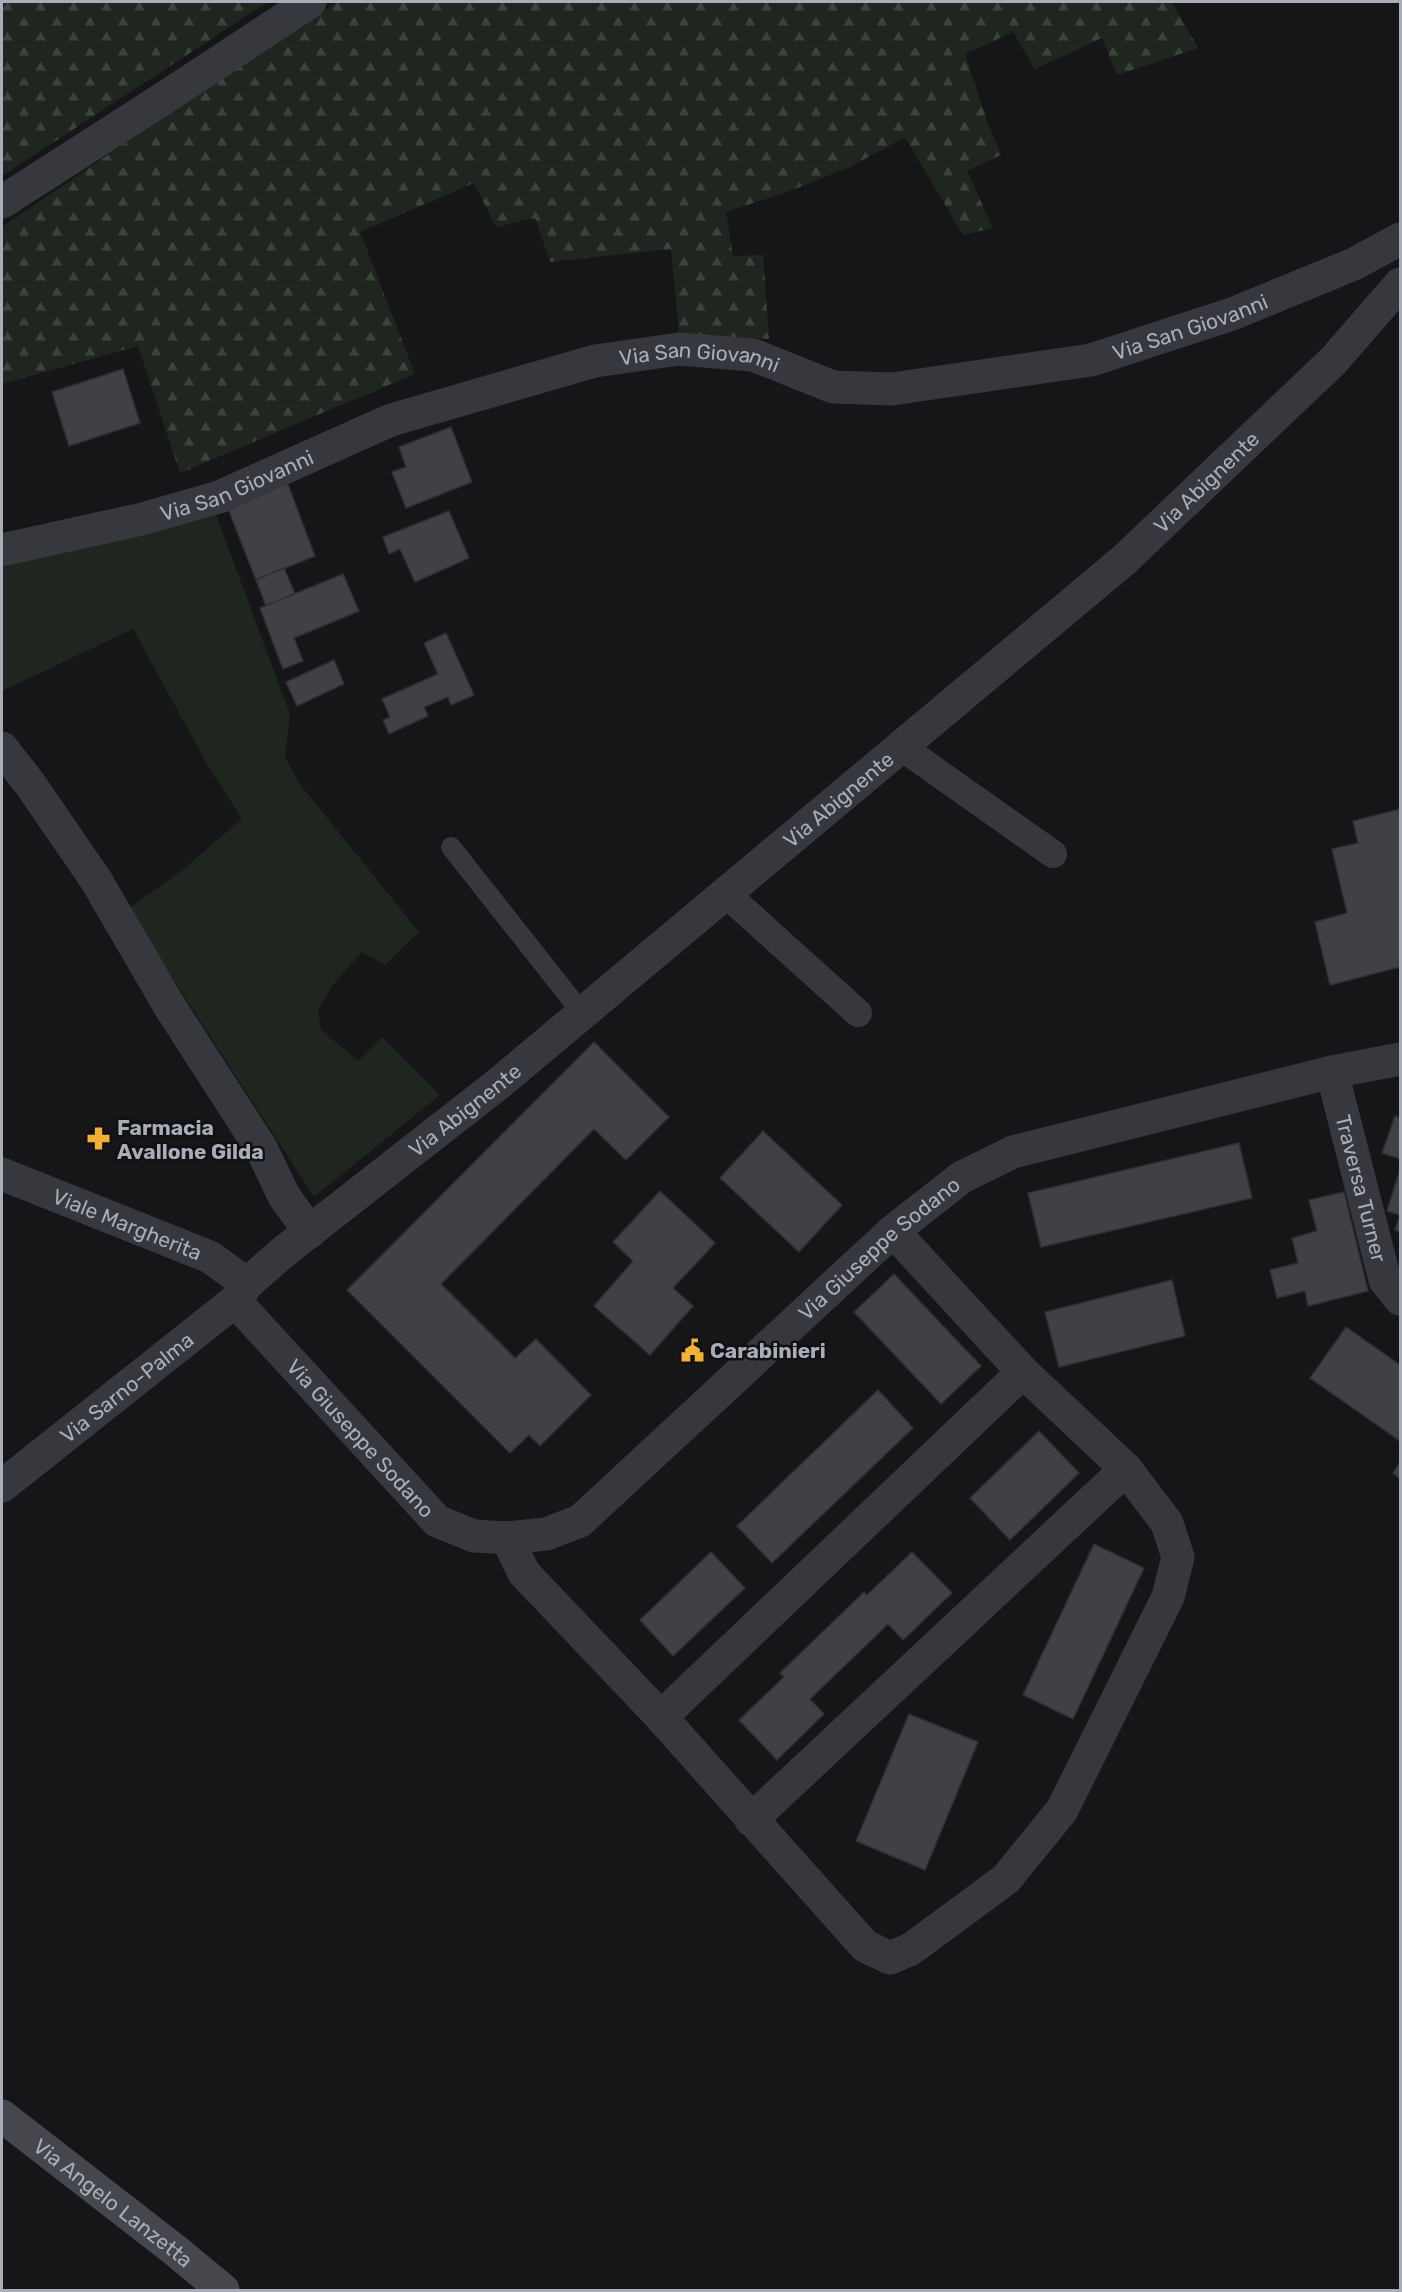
<svg xmlns="http://www.w3.org/2000/svg" width="1402" height="2292" viewBox="0 0 1402 2292" font-family="Rubik,sans-serif">
<defs>
<pattern id="forest-firs" width="22" height="20" patternUnits="userSpaceOnUse" patternTransform="scale(1.5)"><rect width="22" height="20" fill="#1e261f"/><path d="M5 1l3.5 6h-7zM16 11l3.5 6h-7z" fill="#3c433d"/></pattern>
</defs>
<rect width="100%" height="100%" fill="#161618"/>
<!-- green -->
<polygon fill="#1e261f" points="216,515 290,714 285,757 300,784 419,932 385,965 362,952 332,986 318,1011 321,1030 358,1061 382,1037 440,1095 314,1197 128,909 181,871 242,819 208,766 133,629 2,691 2,567"/>
<!-- forest -->
<g fill="url(#forest-firs)">
<polygon points="2,2 268,2 2,176"/>
<polygon points="337,2 1172,2 1198,48 1117,75 1102,38 1035,69 1013,32 965,54 988,123 1001,155 967,171 993,228 963,235 905,137 850,167 787,192 726,212 733,256 763,255 769,339 679,334 671,249 550,262 535,218 496,227 474,183 360,232 415,374 180,473 138,346 2,384 2,227 232,70"/>
</g>
<!-- building -->
<g fill="#404145" stroke="#303034" stroke-width="1.5">
<polygon points="123,369 140,423 69,446 52,392"/>
<polygon points="451,427 472,482 406,508 392,472 406,467 399,447"/>
<polygon points="287,482 315,556 256,580 227,506"/>
<polygon points="449,511 469,558 415,582 400,549 389,554 383,537"/>
<polygon points="284,568 295,594 266,606 256,580"/>
<polygon points="343,574 359,611 294,638 303,661 283,669 260,608"/>
<polygon points="446,633 474,695 451,705 448,697 424,707 428,716 389,734 383,720 390,717 382,699 438,674 424,643"/>
<polygon points="334,660 344,684 297,706 286,682"/>
<polygon points="1400,809 1400,967 1330,985 1315,922 1347,913 1332,849 1358,843 1353,821"/>
<polygon points="594,1042 669,1117 626,1160 594,1129 441,1284 515,1358 536,1339 591,1395 540,1446 529,1435 510,1453 347,1290"/>
<polygon points="1395,1116 1400,1118 1400,1159 1382,1153"/>
<polygon points="763,1131 842,1205 799,1252 720,1178"/>
<polygon points="1239,1143 1252,1198 1041,1247 1028,1193"/>
<polygon points="1400,1169 1400,1232 1395,1230 1400,1215 1387,1211"/>
<polygon points="660,1191 715,1243 673,1288 693,1306 650,1355 594,1306 633,1261 613,1242"/>
<polygon points="1344,1192 1368,1291 1308,1306 1305,1291 1277,1298 1270,1270 1298,1263 1292,1238 1317,1231 1309,1200"/>
<polygon points="894,1274 981,1366 941,1404 854,1312"/>
<polygon points="1172,1280 1185,1336 1059,1367 1045,1312"/>
<polygon points="1346,1327 1400,1365 1400,1441 1310,1378"/>
<polygon points="878,1390 913,1428 772,1563 737,1526"/>
<polygon points="1039,1431 1079,1473 1010,1540 970,1498"/>
<polygon points="1400,1462 1400,1479 1393,1473"/>
<polygon points="1094,1544 1144,1568 1073,1719 1023,1695"/>
<polygon points="711,1552 745,1588 673,1656 640,1620"/>
<polygon points="912,1552 952,1593 903,1640 888,1624 810,1699 824,1714 777,1760 739,1720 784,1677 780,1673 864,1592 867,1595"/>
<polygon points="909,1714 978,1742 925,1870 856,1841"/>
</g>
<g fill="none" stroke-linecap="round" stroke-linejoin="round">
<!-- service -->
<polyline stroke="#37383d" stroke-width="20" points="451,847 582,1013"/>
<!-- pedestrian -->
<g stroke="#37383d" stroke-width="28">
<polyline points="900,746 1053,854"/>
<polyline points="725,893 858,1013"/>
</g>
<!-- minor -->
<g stroke="#37383d" stroke-width="33">
<polyline points="2,202 161,100 310,2"/>
<path id="s1" d="M2,550l140,-31 77,-22 172,-77 204,-59 84,-12 74,6 80,32 59,2 199,-29 141,-46 122,-50 46,-25"/>
<polyline points="2,748 30,784 96,880 170,1007 261,1148 284,1196 310,1232"/>
<path id="s2" d="M1332,1072l53,208 15,19"/>
<path id="s3" d="M2,1174l208,83 37,27"/>
<polyline points="507,1538 524,1573 661,1717 865,1946 890,1958 911,1949 1006,1879 1062,1810 1168,1597 1178,1557 1167,1523 1126,1469 1023,1372 893,1231"/>
<polyline points="661,1717 1023,1372"/>
<polyline points="751,1820 1126,1469"/>
</g>
<!-- tertiary -->
<g stroke="#37383d" stroke-width="33">
<path id="s4" d="M235,1301l202,220 37,15 33,2 39,-4 34,-13 313,-290 69,-54 51,-25 319,-80 68,-13"/>
<path id="s5" d="M2,1486l233,-185 12,-17 35,-31 216,-169 626,-524 210,-200 66,-76"/>
</g>
<!-- secondary -->
<path stroke="#45474d" stroke-width="33" id="s6" d="M2,2116l174,135 47,39"/>
</g>
<!-- icons -->
<defs>
<symbol id="pharmacy-bare" viewBox="-9 -9 18 18"><path d="M-2-6h4v4h4v4h-4v4h-4v-4h-4v-4h4Z" fill="#f2b134" stroke="#111113" stroke-width="2.5" paint-order="stroke"/></symbol>
<symbol id="civic-bare" viewBox="-9 -9 18 18"><path d="M-.6-6.5H3V-4.5H.6V-3L4-1V1h2V6H-6V1h2V-1L-.6-3ZM-1.2 2.5V6h2.4V2.5Z" fill="#f2b134" stroke="#111113" stroke-width="2.5" paint-order="stroke"/></symbol>
</defs>
<g fill-rule="evenodd">
<use href="#pharmacy-bare" x="82" y="1122" width="33" height="33"/>
<use href="#civic-bare" x="676" y="1334" width="33" height="33"/>
</g>
<g text-anchor="middle" dominant-baseline="central" stroke-width="5" stroke-linejoin="round" paint-order="stroke">
<!-- street labels -->
<g font-size="21" fill="#a8adb8" stroke="#111113">
<text stroke="none"><textPath href="#s1" startOffset="1234">Via San Giovanni</textPath></text>
<text stroke="none"><textPath href="#s1" startOffset="730">Via San Giovanni</textPath></text>
<text stroke="none"><textPath href="#s5" startOffset="1569">Via Abignente</textPath></text>
<text stroke="none"><textPath href="#s1" startOffset="244">Via San Giovanni</textPath></text>
<text stroke="none"><textPath href="#s5" startOffset="1083">Via Abignente</textPath></text>
<text stroke="none"><textPath href="#s5" startOffset="597">Via Abignente</textPath></text>
<text stroke="none"><textPath href="#s2" startOffset="120">Traversa Turner</textPath></text>
<text stroke="none"><textPath href="#s3" startOffset="135">Viale Margherita</textPath></text>
<text stroke="none"><textPath href="#s4" startOffset="852">Via Giuseppe Sodano</textPath></text>
<text stroke="none"><textPath href="#s5" startOffset="159">Via Sarno-Palma</textPath></text>
<text stroke="none"><textPath href="#s4" startOffset="186">Via Giuseppe Sodano</textPath></text>
<text stroke="none"><textPath href="#s6" startOffset="141">Via Angelo Lanzetta</textPath></text>
</g>
<!-- poi labels -->
<g font-size="21" font-weight="bold" fill="#a8adb8" stroke="#111113" text-anchor="start">
<text x="117" y="1127">Farmacia<tspan x="117" dy="24">Avallone Gilda</tspan></text>
<text x="710" y="1350">Carabinieri</text>
</g>
</g>
<!-- border -->
<rect width="1402" height="2292" fill="none" stroke="#a8adb8" stroke-width="6"/>
</svg>
